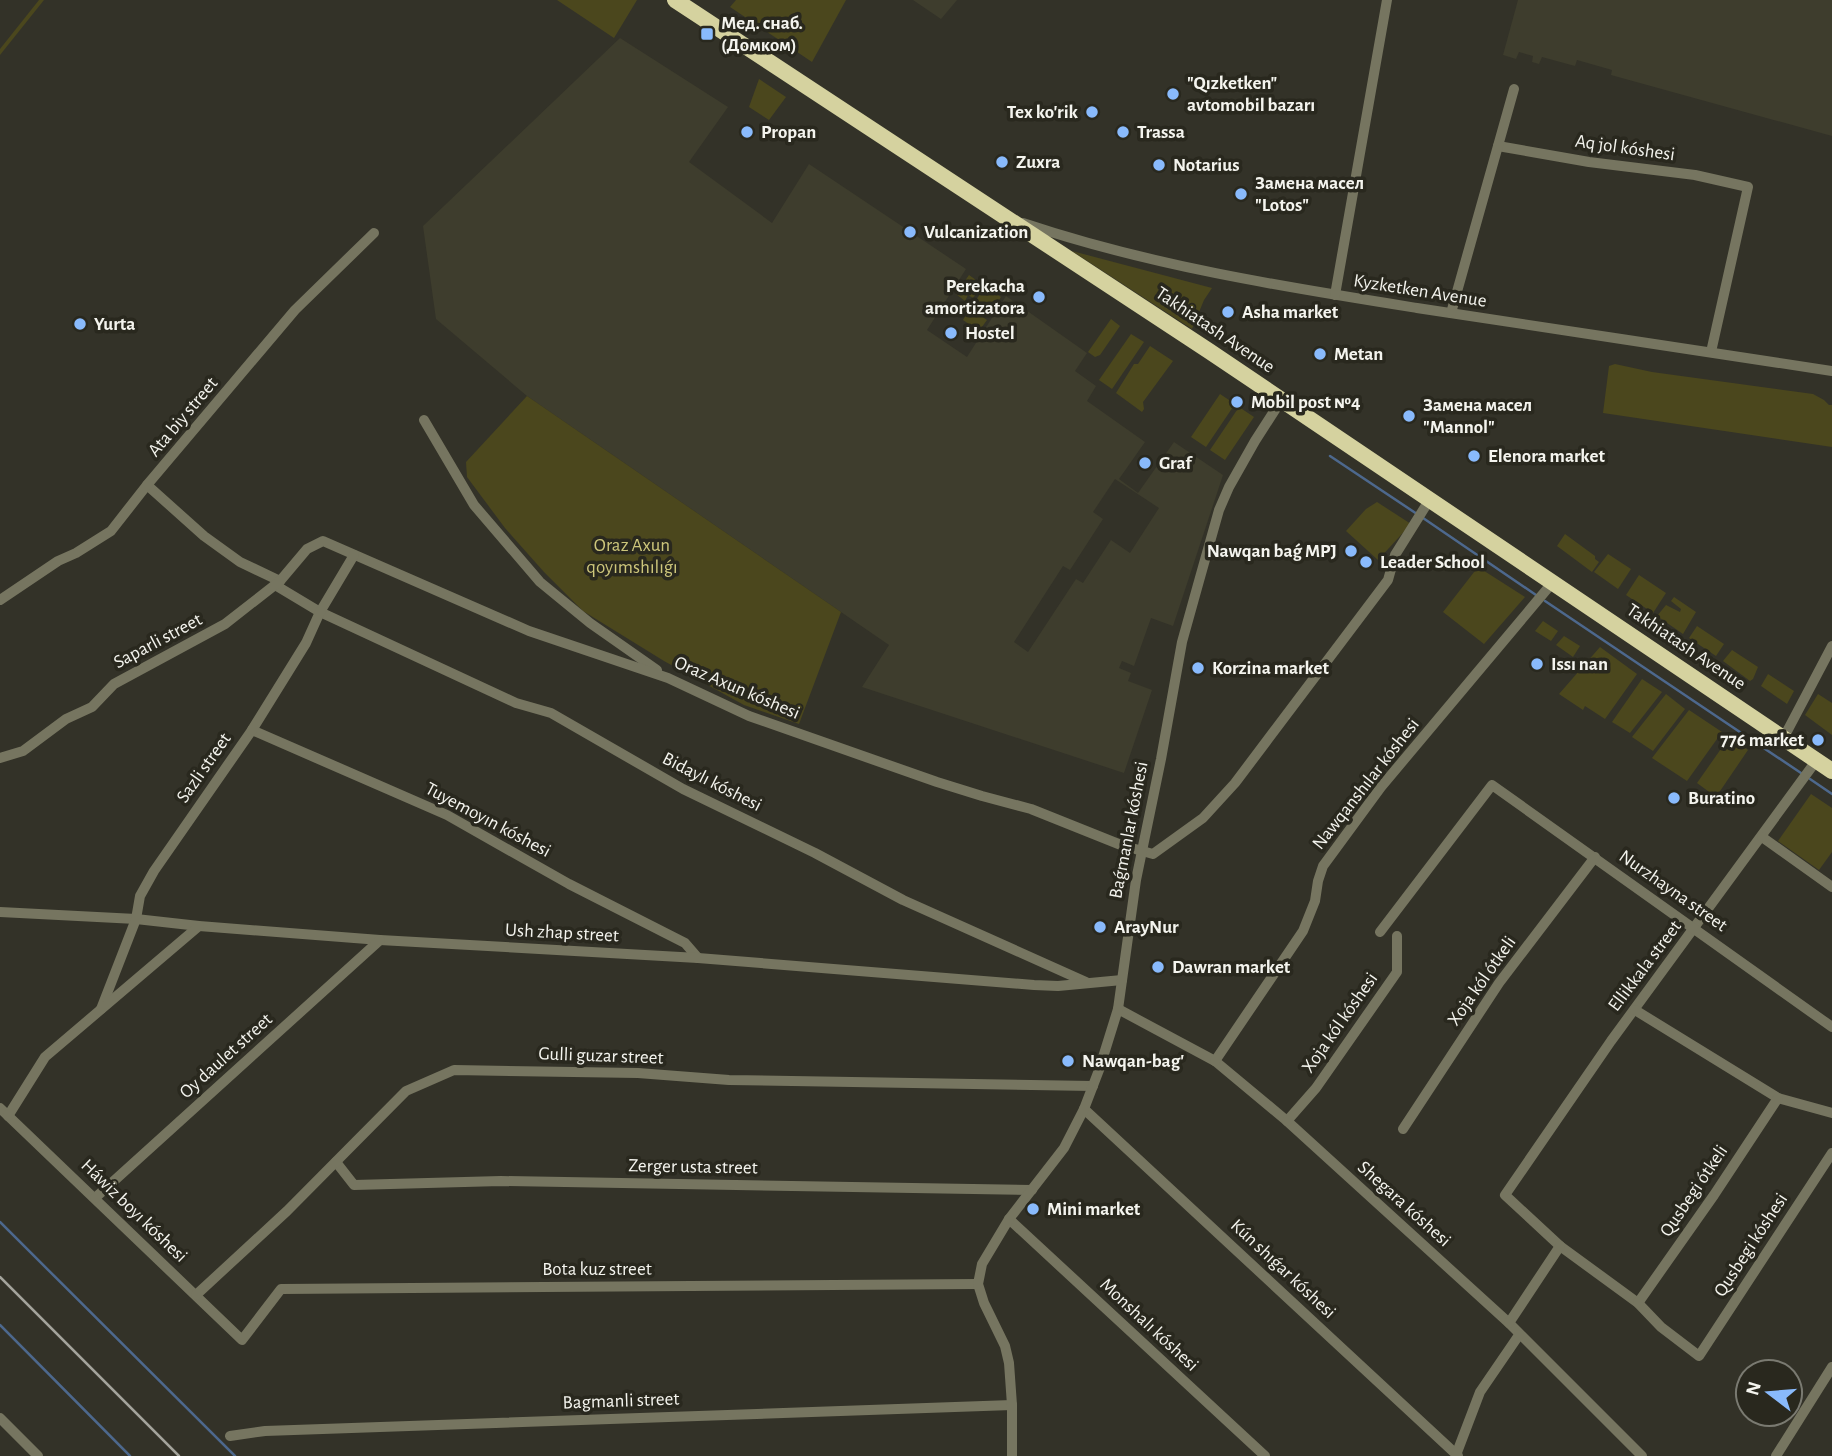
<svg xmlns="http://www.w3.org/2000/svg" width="1832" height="1456" viewBox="0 0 1832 1456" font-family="'Alegreya Sans',sans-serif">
<rect width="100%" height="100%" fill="#333228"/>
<!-- built -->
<g fill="#3e3d2d" fill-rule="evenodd">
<polygon points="913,0 957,0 941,19"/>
<polygon points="1518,0 1832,0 1832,136 1611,75 1612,70 1577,60 1575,66 1542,57 1539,64 1532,62 1533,56 1519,52 1516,59 1503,55"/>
<path d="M620,38l108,69 -39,55 83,61 37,-59 157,105 -39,61 40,27 39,-61 81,57 -12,18 21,15 -9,15 58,41 -26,37 19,14 36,-51 49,33 -50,151 -22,-8 -17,48 -12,-5 -3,7 12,5 -3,8 24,9 -28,83 -262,-86 27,-42 -362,-249 -91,-77 -13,-93zM1115,479l44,29 -29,45 -19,-13 -28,43 -7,-4 -48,73 -14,-10 49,-76 7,4 33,-51 -10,-7z"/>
</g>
<!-- green -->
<g fill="#4b471d">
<polygon points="39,0 44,0 0,55 0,49"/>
<polygon points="557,0 637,0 614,38"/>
<polygon points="736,0 846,0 812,62 730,7"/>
<polygon points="759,79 786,97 769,120 749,107"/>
<polygon points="1072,251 1212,288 1204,300 1192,329"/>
<polygon points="969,275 983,285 973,298 968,295 965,301 956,294"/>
<polygon points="985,287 1001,297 988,317 977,310 981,304 976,300"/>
<polygon points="975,312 987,320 979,331 963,320 966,315 971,318"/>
<polygon points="1111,319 1120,326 1100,355 1095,357 1088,352"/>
<polygon points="1131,334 1144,342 1112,389 1099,380"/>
<polygon points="1150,346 1173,361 1143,402 1144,409 1142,412 1116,393 1134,364 1138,364"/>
<polygon points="1615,364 1652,372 1813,394 1824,400 1829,405 1832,405 1832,447 1603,413 1609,366"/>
<polygon points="1220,394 1235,404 1206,447 1191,437"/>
<polygon points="527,396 841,612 799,724 744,705 664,661 583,611 544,572 505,528 467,477 466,462"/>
<polygon points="1239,407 1254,417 1225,460 1210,450"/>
<polygon points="1377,502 1411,524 1378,560 1346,531 1366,509"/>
<polygon points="1565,534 1595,556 1595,559 1599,562 1592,572 1557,546"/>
<polygon points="1608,554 1631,569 1618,589 1594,572"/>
<polygon points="1478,567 1525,597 1484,644 1443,612"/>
<polygon points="1639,575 1666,593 1653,613 1626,595"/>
<polygon points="1674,597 1696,612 1683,634 1657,616 1666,605 1680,612 1681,609 1671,601"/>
<polygon points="1543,621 1558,631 1551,641 1535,631"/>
<polygon points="1697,626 1724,644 1716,656 1689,638"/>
<polygon points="1564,636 1580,646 1573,657 1556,645"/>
<polygon points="1600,647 1637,674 1605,719 1585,706 1583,710 1559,694"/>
<polygon points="1732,650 1758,667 1753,679 1750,681 1723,661"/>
<polygon points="1768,674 1794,691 1787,704 1761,686"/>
<polygon points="1642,679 1662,692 1630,733 1612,722"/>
<polygon points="1666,694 1685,709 1653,751 1632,737"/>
<polygon points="1818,694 1832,703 1832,735 1805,715"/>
<polygon points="1689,710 1722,732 1687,781 1652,758"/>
<polygon points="1730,736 1748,750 1716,797 1697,783"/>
<polygon points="1811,794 1832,808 1832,852 1819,870 1778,841"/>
</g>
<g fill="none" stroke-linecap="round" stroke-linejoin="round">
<!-- stream -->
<g stroke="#4d688d" stroke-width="2.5">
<polyline points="1330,456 1417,514"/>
<polyline points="1423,518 1536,595"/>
<polyline points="1545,601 1801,773"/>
<polyline points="1810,779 1832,794"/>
<polyline points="0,1222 235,1456"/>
<polyline points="0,1325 130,1456"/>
</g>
<!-- minor -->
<g stroke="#767560" stroke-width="10">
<polyline points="1498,146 1589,162 1695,175 1748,187 1711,352"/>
<path d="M1023,223c128,43 262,64 394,85 138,21 277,42 415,63"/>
<polyline points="1335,295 1387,0"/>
<polyline points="1451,313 1514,89"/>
<polyline points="424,420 474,505 540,582 590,623 657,670"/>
<polyline points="147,485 204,536 240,562 280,581"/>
<polyline points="275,585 320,612 516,703 551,713 683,789 815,853 903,900 1086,982"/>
<polyline points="0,600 58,561 76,553 111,531 147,485 295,310 374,233"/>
<polyline points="252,730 447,815 569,884 685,943 698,958"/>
<polyline points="1783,739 1832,646"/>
<polyline points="0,758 23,751 66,719 92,707 114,684 225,624 280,581 307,549 323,541 529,631 668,678 749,716 937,782 982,796 1031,809 1121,845 1153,854 1203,818 1235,783 1388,580 1395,555 1430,499"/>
<polyline points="1816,761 1611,1041 1505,1195 1560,1246 1638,1303 1661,1327 1699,1356 1832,1153"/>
<polyline points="1762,837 1832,887"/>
<polyline points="0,912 136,919 199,926 380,940 698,958 1034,985 1058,986 1122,980"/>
<polyline points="1380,932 1492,785 1832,1027"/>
<polyline points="101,1009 136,919 140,896 154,871 252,730 306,643 320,612 354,555"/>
<polyline points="1118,1009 1215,1061 1287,1121 1509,1323 1642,1456"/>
<polyline points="1635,1010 1778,1098 1832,1113"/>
<polyline points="1215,1061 1303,931 1315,901 1318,881 1323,866 1381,787 1553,582"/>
<polyline points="0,1108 242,1340 281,1289 978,1284"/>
<polyline points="1084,1109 1458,1456"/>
<polyline points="8,1116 45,1057 199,926"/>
<polyline points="1287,1121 1316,1088 1397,972 1397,936"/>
<polyline points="1403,1129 1499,983 1595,857"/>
<polyline points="336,1162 354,1185 501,1181 1032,1190"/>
<polyline points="95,1198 380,940"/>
<polyline points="1009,1219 1265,1456"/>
<polyline points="196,1295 287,1211 406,1091 454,1070 638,1073 729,1080 1093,1086"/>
<polyline points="1638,1303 1714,1195 1778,1098"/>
<polyline points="1509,1323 1560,1246"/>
<polyline points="0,1418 38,1456"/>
<polyline points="230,1436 265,1431 1012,1405"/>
<polyline points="1456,1455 1480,1392 1519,1335"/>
<polyline points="1012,1456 1012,1405 1009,1363 1005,1346 984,1303 978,1284 982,1264 1009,1219 1064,1148 1084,1109 1099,1070 1118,1009 1136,880 1161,759 1182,642 1199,581 1219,510 1229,487 1255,441 1282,399"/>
<polyline points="1776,1456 1832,1367"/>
</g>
<!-- highway -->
<polyline stroke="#d5d29f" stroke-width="16" points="675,0 1209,351 1832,771"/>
<!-- rail -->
<polyline stroke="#a4a49c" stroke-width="2.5" points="0,1277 179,1456"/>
</g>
<!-- markers -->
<g fill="#89bafc" stroke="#29281e" stroke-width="2.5">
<rect x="700" y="27" width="14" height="14" rx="3.5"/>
<circle cx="1173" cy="94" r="7"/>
<circle cx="1092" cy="112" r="7"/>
<circle cx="747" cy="132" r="7"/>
<circle cx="1123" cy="132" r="7"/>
<circle cx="1002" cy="162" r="7"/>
<circle cx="1159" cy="165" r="7"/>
<circle cx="1241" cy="194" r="7"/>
<circle cx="910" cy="232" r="7"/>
<circle cx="1039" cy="297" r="7"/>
<circle cx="1228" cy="312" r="7"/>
<circle cx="80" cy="324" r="7"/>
<circle cx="951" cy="333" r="7"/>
<circle cx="1320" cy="354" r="7"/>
<circle cx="1237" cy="402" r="7"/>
<circle cx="1409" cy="416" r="7"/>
<circle cx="1474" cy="456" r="7"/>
<circle cx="1145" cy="463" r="7"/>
<circle cx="1351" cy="551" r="7"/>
<circle cx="1366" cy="562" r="7"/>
<circle cx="1537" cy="664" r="7"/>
<circle cx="1198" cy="668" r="7"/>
<circle cx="1818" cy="740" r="7"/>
<circle cx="1674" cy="798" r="7"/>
<circle cx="1100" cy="927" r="7"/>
<circle cx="1158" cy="967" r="7"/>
<circle cx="1068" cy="1061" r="7"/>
<circle cx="1033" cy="1209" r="7"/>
</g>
<g text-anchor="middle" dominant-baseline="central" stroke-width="7" stroke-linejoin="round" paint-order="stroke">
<!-- poi labels -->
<g font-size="19" font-weight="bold" fill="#f4f4ee" stroke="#29281e" text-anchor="start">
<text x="721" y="23">Мед. снаб.<tspan x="721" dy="22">(Домком)</tspan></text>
<text x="1187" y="83">"Qızketken"<tspan x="1187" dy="22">avtomobil bazarı</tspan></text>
<text x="1078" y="112" text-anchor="end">Tex ko'rik</text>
<text x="761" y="132">Propan</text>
<text x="1137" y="132">Trassa</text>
<text x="1016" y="162">Zuxra</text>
<text x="1173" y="165">Notarius</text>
<text x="1255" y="183">Замена масел<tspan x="1255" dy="22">"Lotos"</tspan></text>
<text x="924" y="232">Vulcanization</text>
<text x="1025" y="286" text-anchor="end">Perekacha<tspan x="1025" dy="22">amortizatora</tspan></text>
<text x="1242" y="312">Asha market</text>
<text x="94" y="324">Yurta</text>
<text x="965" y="333">Hostel</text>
<text x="1334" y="354">Metan</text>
<text x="1251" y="402">Mobil post №4</text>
<text x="1423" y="405">Замена масел<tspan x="1423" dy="22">"Mannol"</tspan></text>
<text x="1488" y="456">Elenora market</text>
<text x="1159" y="463">Graf</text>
<text x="1337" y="551" text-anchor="end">Nawqan baǵ MPJ</text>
<text x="1380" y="562">Leader School</text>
<text x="1551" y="664">Issı nan</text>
<text x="1212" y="668">Korzina market</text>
<text x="1804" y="740" text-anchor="end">776 market</text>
<text x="1688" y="798">Buratino</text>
<text x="1114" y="927">ArayNur</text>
<text x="1172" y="967">Dawran market</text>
<text x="1082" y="1061">Nawqan-bag'</text>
<text x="1047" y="1209">Mini market</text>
</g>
<!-- street labels -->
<g font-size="19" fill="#f4f4ee" stroke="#29281e">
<text transform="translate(1625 148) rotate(8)">Aq jol kóshesi</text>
<text transform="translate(1420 291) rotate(9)">Kyzketken Avenue</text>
<text transform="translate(1215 330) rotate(34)">Takhiatash Avenue</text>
<text transform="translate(183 417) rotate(-50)">Ata biy street</text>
<text transform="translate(158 641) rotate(-28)">Saparli street</text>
<text transform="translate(1686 647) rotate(34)">Takhiatash Avenue</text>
<text transform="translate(737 688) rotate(23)">Oraz Axun kóshesi</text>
<text transform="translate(204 768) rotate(-55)">Sazli street</text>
<text transform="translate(712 782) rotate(27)">Bidaylı kóshesi</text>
<text transform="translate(1366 784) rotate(-52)">Nawqanshılar kóshesi</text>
<text transform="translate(488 820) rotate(28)">Tuyemoyın kóshesi</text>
<text transform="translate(1129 830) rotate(-79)">Baǵmanlar kóshesi</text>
<text transform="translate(1673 891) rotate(35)">Nurzhayna street</text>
<text transform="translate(562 933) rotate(3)">Ush zhap street</text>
<text transform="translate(1645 966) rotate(-53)">Ellikkala street</text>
<text transform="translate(1482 981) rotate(-55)">Xoja kól ótkeli</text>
<text transform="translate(1340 1023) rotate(-55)">Xoja kól kóshesi</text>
<text transform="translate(226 1056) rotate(-42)">Oy daulet street</text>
<text transform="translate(601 1056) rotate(2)">Gulli guzar street</text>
<text transform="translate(693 1167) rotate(1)">Zerger usta street</text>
<text transform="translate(1694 1191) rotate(-56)">Qusbegi ótkeli</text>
<text transform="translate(1404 1204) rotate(42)">Shegara kóshesi</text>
<text transform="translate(134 1211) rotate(44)">Háwiz boyı kóshesi</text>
<text transform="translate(1751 1245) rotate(-57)">Qusbegi kóshesi</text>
<text x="597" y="1269">Bota kuz street</text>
<text transform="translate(1283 1269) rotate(43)">Kún shıǵar kóshesi</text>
<text transform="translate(1149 1325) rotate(43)">Monshalı kóshesi</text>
<text transform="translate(621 1401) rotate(-2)">Bagmanli street</text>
</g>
<!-- park labels -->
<g font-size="19" fill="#cdc67b" stroke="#29281e">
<text x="632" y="545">Oraz Axun<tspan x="632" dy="22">qoyımshılıǵı</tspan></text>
</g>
</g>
<!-- north arrow -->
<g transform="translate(1769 1393) rotate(286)"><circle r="33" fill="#29281e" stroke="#7a7a71" stroke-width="2"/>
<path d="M0-5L12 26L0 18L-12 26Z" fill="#89bafc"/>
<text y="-10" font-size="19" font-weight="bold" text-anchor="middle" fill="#f4f4ee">N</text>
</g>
</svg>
